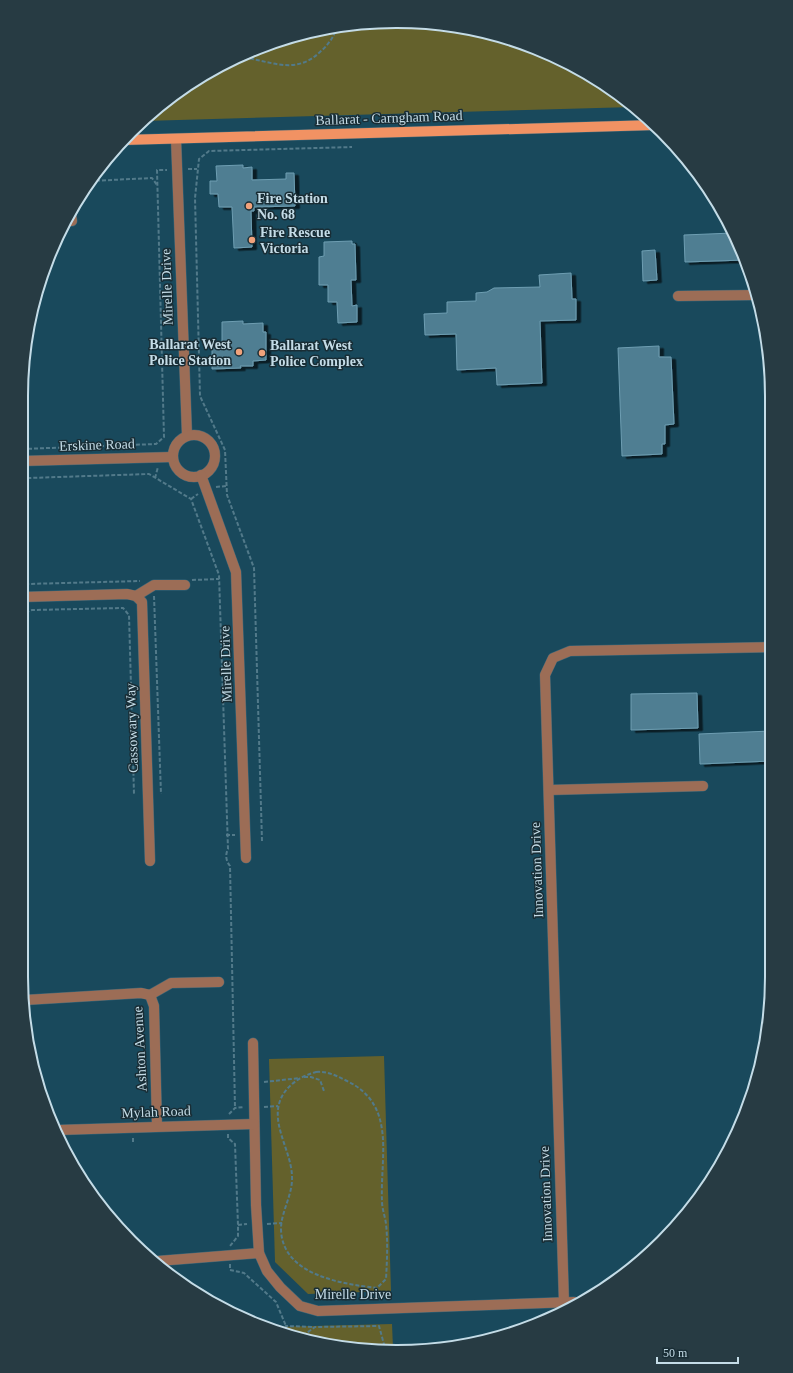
<svg xmlns="http://www.w3.org/2000/svg" width="793" height="1373" viewBox="0 0 793 1373" font-family="'Times New Roman',serif">
<defs>
<filter id="shadow"><feDropShadow dx="4.5" dy="2.5" stdDeviation="0" flood-color="#0009"/></filter>
</defs>
<rect width="100%" height="100%" fill="#19495c"/>
<!-- green -->
<g fill="#64612c">
<polygon points="396,21 470,28 540,49 605,84 633,107 144,121 188,84 253,50 323,28"/>
<polygon points="384,1056 391,1291 308,1294 275,1262 269,1059"/>
<polygon points="392,1324 393,1348 299,1339 273,1327"/>
</g>
<!-- building -->
<g fill="#4f7e92" stroke="#6e9eb2" filter="url(#shadow)">
<polygon points="243,165 243,168 252,167 252,180 286,179 286,173 294,173 295,206 254,207 254,211 251,211 252,247 234,248 232,207 219,207 218,194 210,194 210,181 217,181 216,166"/>
<polygon points="733,233 745,260 685,262 684,235"/>
<polygon points="352,241 352,244 355,244 356,280 351,280 352,306 357,305 357,322 338,323 337,302 328,302 328,285 319,285 319,257 324,256 324,242"/>
<polygon points="655,250 657,280 643,281 642,251"/>
<polygon points="571,273 572,299 576,299 576,320 540,321 542,383 497,385 496,368 457,370 456,334 425,335 424,314 447,313 447,302 476,301 476,293 487,292 494,288 540,287 539,275"/>
<polygon points="243,321 243,324 263,323 263,332 266,332 266,360 253,361 253,366 240,366 241,368 212,369 212,344 222,344 222,322"/>
<polygon points="659,346 659,357 671,357 674,424 665,425 665,444 662,444 662,454 622,456 618,348"/>
<polygon points="697,693 698,728 631,730 631,694"/>
<polygon points="771,731 771,761 700,764 699,734"/>
</g>
<g fill="none" stroke-linecap="round" stroke-linejoin="round">
<defs>
<g id="minor">
<polyline points="176,139 187,435"/>
<polyline points="68,221 72,221 71,214"/>
<polyline points="678,296 756,295"/>
<circle cx="194" cy="456" r="21"/>
<polyline points="22,461 172,457"/>
<polyline points="201,475 236,572 246,858"/>
<polyline points="136,596 154,585 185,585"/>
<polyline points="22,597 127,594 136,596 142,602 150,861"/>
<polyline points="549,790 703,786"/>
<polyline points="150,995 171,983 219,982"/>
<polyline points="25,1000 141,993 150,995 154,1006 157,1126"/>
<polyline points="253,1043 256,1205 259,1253 267,1271 280,1287 300,1306 318,1311 574,1302"/>
<polyline points="58,1130 254,1124"/>
<polyline points="158,1261 259,1253"/>
<polyline points="564,1303 545,675 553,658 570,651 771,647"/>
</g>
<polyline id="major" points="123,140 655,125"/>
</defs>
<!-- minor casing -->
<use href="#minor" stroke="#3b6678" stroke-width="11"/>
<!-- major casing -->
<use href="#major" stroke="#3b6678" stroke-width="11"/>
<!-- path -->
<g stroke="#527a8a" stroke-width="2" stroke-dasharray="4 2" stroke-linecap="butt">
<path d="M238,57c30,2 56,20 82,-5 8,-7 14,-15 17,-25"/>
<polyline points="188,169 197,169"/>
<polyline points="90,181 152,178 157,185"/>
<polyline points="22,449 156,444 164,437 157,170 167,170"/>
<polyline points="27,470 28,478"/>
<polyline points="155,478 158,467"/>
<path d="M22,481l6,-3 121,-4 42,25 28,76 9,274c-3,6 -2,12 2,17l5,242"/>
<polyline points="216,487 226,486"/>
<polyline points="191,499 198,494"/>
<polyline points="22,578 27,584 140,581"/>
<polyline points="192,580 219,579"/>
<polyline points="154,596 161,794"/>
<polyline points="28,798 23,616 29,611 32,610 123,608 129,615 134,794"/>
<polyline points="226,835 235,835"/>
<polyline points="262,841 254,568 227,495 225,450 200,396 195,198 199,159 209,151 352,147"/>
<path d="M316,1072c12,-1 21,4 31,9 50,24 33,76 35,120 0,8 3,15 4,23 2,18 1,37 0,55l-9,9c-35,-4 -97,-13 -96,-61 1,-17 12,-33 11,-51 -1,-29 -28,-60 -5,-87 8,-9 18,-14 29,-17z"/>
<polyline points="304,1077 311,1077 320,1080 324,1091"/>
<polyline points="264,1082 300,1078"/>
<polyline points="264,1107 278,1106"/>
<polyline points="229,1114 235,1108 244,1107"/>
<polyline points="228,1134 228,1138 235,1144 238,1225 238,1236 230,1246"/>
<polyline points="133,1138 133,1143"/>
<polyline points="267,1224 282,1223"/>
<polyline points="238,1225 247,1224"/>
<polyline points="230,1264 230,1270 244,1273 276,1302 286,1326"/>
<polyline points="377,1288 378,1299"/>
<polyline points="287,1334 286,1326 314,1327"/>
<polyline points="298,1339 315,1327 379,1326 385,1348"/>
</g>
<!-- minor -->
<use href="#minor" stroke="#9c6d56" stroke-width="10"/>
<!-- major -->
<use href="#major" stroke="#f19263" stroke-width="10"/>
</g>
<!-- markers -->
<g fill="#f1a27b" stroke="#192d35" stroke-width="1.5">
<circle cx="249" cy="206" r="4"/>
<circle cx="252" cy="240" r="4"/>
<circle cx="239" cy="352" r="4"/>
<circle cx="262" cy="353" r="4"/>
</g>
<g text-anchor="middle" dominant-baseline="central" stroke-width="3" stroke-linejoin="round" paint-order="stroke">
<!-- street labels -->
<g font-size="14" fill="#c4dce7" stroke="#192d35">
<text transform="translate(389 118) rotate(-2)">Ballarat - Carngham Road</text>
<text transform="translate(167 287) rotate(-92)">Mirelle Drive</text>
<text transform="translate(97 445) rotate(-2)">Erskine Road</text>
<text transform="translate(226 664) rotate(-92)">Mirelle Drive</text>
<text transform="translate(132 728) rotate(-92)">Cassowary Way</text>
<text transform="translate(537 870) rotate(-92)">Innovation Drive</text>
<text transform="translate(140 1049) rotate(-93)">Ashton Avenue</text>
<text transform="translate(156 1112) rotate(-2)">Mylah Road</text>
<text transform="translate(546 1194) rotate(-92)">Innovation Drive</text>
<text x="353" y="1294">Mirelle Drive</text>
</g>
<!-- poi labels -->
<g font-size="14" font-weight="bold" fill="#c4dce7" stroke="#192d35" text-anchor="start">
<text x="257" y="198">Fire Station<tspan x="257" dy="16">No. 68</tspan></text>
<text x="260" y="232">Fire Rescue<tspan x="260" dy="16">Victoria</tspan></text>
<text x="231" y="344" text-anchor="end">Ballarat West<tspan x="231" dy="16">Police Station</tspan></text>
<text x="270" y="345">Ballarat West<tspan x="270" dy="16">Police Complex</tspan></text>
</g>
</g>
<!-- crop -->
<path d="M0 0H793V1373H0ZM396 28H397A368 368 0 0 1 765 396V977A368 368 0 0 1 397 1345H396A368 368 0 0 1 28 977V396A368 368 0 0 1 396 28Z" fill="#273b43" fill-rule="evenodd"/>
<path fill="none" stroke="#c4dce7" stroke-width="2" d="M396 28H397A368 368 0 0 1 765 396V977A368 368 0 0 1 397 1345H396A368 368 0 0 1 28 977V396A368 368 0 0 1 396 28Z"/>
<!-- scale -->
<path d="M657 1357v6h81v-6" fill="none" stroke="#c4dce7" stroke-width="2"/>
<text x="663" y="1357" font-size="12" fill="#c4dce7" stroke="#192d35" stroke-width="3" paint-order="stroke">50 m</text>
</svg>
